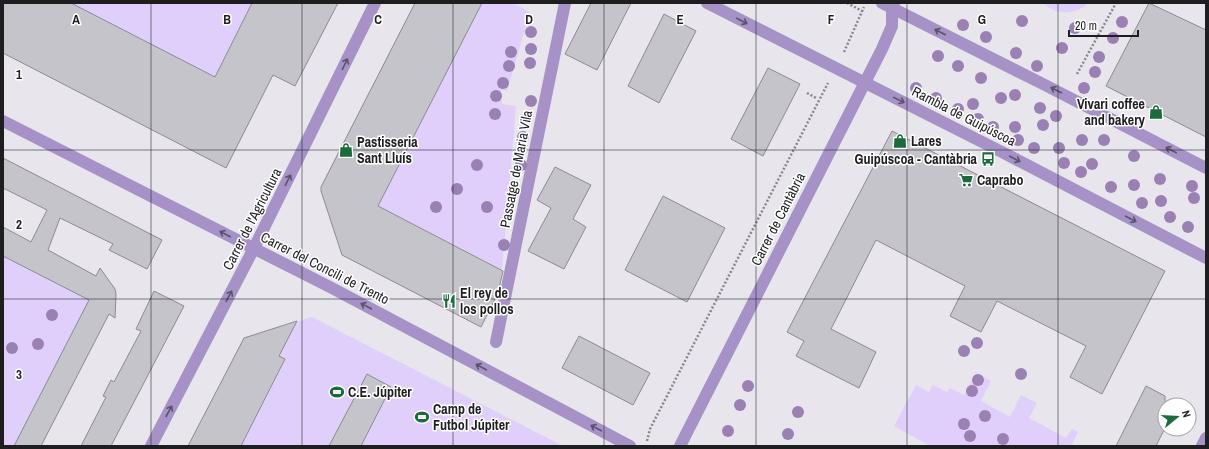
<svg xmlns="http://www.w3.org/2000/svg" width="1209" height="449" viewBox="0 0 1209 449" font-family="'Archivo Narrow',sans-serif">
<rect width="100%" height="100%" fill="#e8e5ed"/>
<!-- green -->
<g fill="#e0cffa">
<polygon points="71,3 252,3 228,52 273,75 260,100"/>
<polygon points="482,3 513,3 530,12 507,91 501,90 502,104 516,106 502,270 378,206"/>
<path d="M1043,3h45c-13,13 -32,12 -45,0z"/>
<polygon points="3,256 89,300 14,446 3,446"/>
<polygon points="312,317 563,446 188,446 244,338"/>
<polygon points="976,373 991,381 981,401 1010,417 1021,395 1037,403 1029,418 1066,438 1072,429 1078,432 1071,446 930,446 894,426 916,385 929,392 933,385 947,392 950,388 964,395"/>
</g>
<!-- building -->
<g fill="#c6c4cb" stroke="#8d8a92">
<polygon points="3,3 71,3 215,77 252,3 338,3 295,86 273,75 226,168 3,53"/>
<polygon points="415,3 482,3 378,206 503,271 498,293 481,327 342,255 321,191 321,187"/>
<polygon points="591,3 631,3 597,70 565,54"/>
<polygon points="1149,3 1206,30 1206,137 1106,86"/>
<polygon points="664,14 696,31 659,103 628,86"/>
<polygon points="768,68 800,84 763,156 731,139"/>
<polygon points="892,131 1165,271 1102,394 1070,377 1086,346 997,301 981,332 950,316 965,286 876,240 831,329 876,352 859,388 796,356 804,341 787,332"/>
<polygon points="3,158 162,240 147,269 109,250 113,244 60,218 48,250 96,276 100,268 115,289 116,294 115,318 109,314 41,446 14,446 89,300 3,256 3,227 31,242 47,210 3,188"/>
<polygon points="555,167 591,185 573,219 586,227 564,269 528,251 551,208 537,200"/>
<polygon points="663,196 725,228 687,302 625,270"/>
<polygon points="154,291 184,306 111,446 81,446 106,397 103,396 111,380 114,382 141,331 136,329"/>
<polygon points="297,321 279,356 285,359 241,446 188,446 244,338"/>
<polygon points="579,336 650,373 633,405 562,368"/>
<polygon points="367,374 391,387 361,446 329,446"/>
<polygon points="1146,386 1165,396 1165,428 1156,446 1116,446"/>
</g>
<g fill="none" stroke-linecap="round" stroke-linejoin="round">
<!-- path -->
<g stroke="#89878d" stroke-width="2.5" stroke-dasharray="2 2" stroke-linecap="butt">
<polyline points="847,3 864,12"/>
<polyline points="844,52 864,7"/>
<polyline points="1077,74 1116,3"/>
<polyline points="807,93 816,98"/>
<polyline points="647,441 650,429 828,83"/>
</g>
<!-- minor -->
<g stroke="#a692c6" stroke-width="12">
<polyline points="707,3 998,150 1206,258"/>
<polyline points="882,3 1043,84 1206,168"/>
<polyline points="3,121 330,287 630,446"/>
<polyline points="496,342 565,3"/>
<polyline points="151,446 254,248 375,3"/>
<polyline points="680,446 882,49 892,26 892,8 894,3"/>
<polyline points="1202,446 1206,438"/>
</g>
</g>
<!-- trees -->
<g fill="#9981b4">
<circle cx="1022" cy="21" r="6"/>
<circle cx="1122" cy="22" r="6"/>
<circle cx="963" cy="25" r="6"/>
<circle cx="1075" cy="28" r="6"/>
<circle cx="531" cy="32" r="6"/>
<circle cx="986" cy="37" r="6"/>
<circle cx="1113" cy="38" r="6"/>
<circle cx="1062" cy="48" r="6"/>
<circle cx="531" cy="49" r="6"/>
<circle cx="511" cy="52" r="6"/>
<circle cx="1016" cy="53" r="6"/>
<circle cx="938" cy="56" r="6"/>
<circle cx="1099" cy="57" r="6"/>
<circle cx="530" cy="63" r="6"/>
<circle cx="509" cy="66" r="6"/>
<circle cx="958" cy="66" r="6"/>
<circle cx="1037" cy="66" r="6"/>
<circle cx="1095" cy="72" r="6"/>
<circle cx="981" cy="78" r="6"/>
<circle cx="503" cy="83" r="6"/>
<circle cx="916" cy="88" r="6"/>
<circle cx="1084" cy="88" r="6"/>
<circle cx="1015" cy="95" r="6"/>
<circle cx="496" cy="96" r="6"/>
<circle cx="936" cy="98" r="6"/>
<circle cx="1001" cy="98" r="6"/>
<circle cx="531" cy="101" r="6"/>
<circle cx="973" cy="104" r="6"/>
<circle cx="1040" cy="108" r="6"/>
<circle cx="958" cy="109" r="6"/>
<circle cx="495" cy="114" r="6"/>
<circle cx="1056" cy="116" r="6"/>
<circle cx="978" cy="119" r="6"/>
<circle cx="1043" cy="125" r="6"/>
<circle cx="993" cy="127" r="6"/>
<circle cx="1015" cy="127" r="6"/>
<circle cx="523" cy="137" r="6"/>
<circle cx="1018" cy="140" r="6"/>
<circle cx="1082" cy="140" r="6"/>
<circle cx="1104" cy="140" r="6"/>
<circle cx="1034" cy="148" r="6"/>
<circle cx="1059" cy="148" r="6"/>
<circle cx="1134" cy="156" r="6"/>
<circle cx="1064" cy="163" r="6"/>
<circle cx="1092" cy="164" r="6"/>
<circle cx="477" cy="165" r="6"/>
<circle cx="521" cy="165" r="6"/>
<circle cx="1081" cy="172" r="6"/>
<circle cx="1160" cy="179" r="6"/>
<circle cx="1134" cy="185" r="6"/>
<circle cx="1192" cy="186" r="6"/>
<circle cx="1111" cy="187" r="6"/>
<circle cx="457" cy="189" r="6"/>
<circle cx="1194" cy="198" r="6"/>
<circle cx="1161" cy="201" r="6"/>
<circle cx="1142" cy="203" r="6"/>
<circle cx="436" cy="207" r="6"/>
<circle cx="487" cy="207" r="6"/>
<circle cx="1170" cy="217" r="6"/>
<circle cx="1188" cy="227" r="6"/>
<circle cx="504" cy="245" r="6"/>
<circle cx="52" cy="315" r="6"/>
<circle cx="977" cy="343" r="6"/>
<circle cx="38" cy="344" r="6"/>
<circle cx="12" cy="348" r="6"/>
<circle cx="964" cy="351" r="6"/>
<circle cx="1021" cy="374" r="6"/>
<circle cx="978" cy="380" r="6"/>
<circle cx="748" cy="386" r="6"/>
<circle cx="972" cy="391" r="6"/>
<circle cx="740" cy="405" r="6"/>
<circle cx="798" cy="412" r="6"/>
<circle cx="985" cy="416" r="6"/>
<circle cx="964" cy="424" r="6"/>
<circle cx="728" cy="431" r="6"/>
<circle cx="788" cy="434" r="6"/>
<circle cx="970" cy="436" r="6"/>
<circle cx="1003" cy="439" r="6"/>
</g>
<!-- one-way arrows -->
<defs><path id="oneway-shaft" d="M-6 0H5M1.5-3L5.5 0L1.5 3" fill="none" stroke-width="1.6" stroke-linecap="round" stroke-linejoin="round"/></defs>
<g stroke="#5b526b">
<use href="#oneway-shaft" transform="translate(742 21) rotate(27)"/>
<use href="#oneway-shaft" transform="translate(940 32) rotate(-153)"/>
<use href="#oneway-shaft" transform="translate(345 64) rotate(-64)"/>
<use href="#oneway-shaft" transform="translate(1056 90) rotate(-153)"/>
<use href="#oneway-shaft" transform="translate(899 100) rotate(26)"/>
<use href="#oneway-shaft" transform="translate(1171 150) rotate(-153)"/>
<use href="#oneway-shaft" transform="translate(1015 159) rotate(28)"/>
<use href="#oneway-shaft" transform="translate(288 180) rotate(-63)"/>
<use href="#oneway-shaft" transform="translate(1131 219) rotate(28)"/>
<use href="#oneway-shaft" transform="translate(225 234) rotate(-153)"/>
<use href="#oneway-shaft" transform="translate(229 296) rotate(-62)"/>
<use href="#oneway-shaft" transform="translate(366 306) rotate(-152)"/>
<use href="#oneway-shaft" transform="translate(481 367) rotate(-152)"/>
<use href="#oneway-shaft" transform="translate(169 411) rotate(-62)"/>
<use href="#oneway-shaft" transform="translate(596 428) rotate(-152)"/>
</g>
<!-- grid -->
<path fill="none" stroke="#1e1d20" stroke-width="1" stroke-opacity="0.55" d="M151,3v443M302,3v443M453,3v443M604,3v443M756,3v443M907,3v443M1058,3v443M3,150h1203M3,299h1203"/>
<!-- icons -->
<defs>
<symbol id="shop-bare" viewBox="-9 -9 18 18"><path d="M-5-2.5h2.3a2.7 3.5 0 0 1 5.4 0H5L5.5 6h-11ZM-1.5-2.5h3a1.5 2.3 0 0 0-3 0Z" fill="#1c6b3b" stroke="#fff" stroke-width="2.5" paint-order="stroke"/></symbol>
<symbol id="bus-bare" viewBox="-9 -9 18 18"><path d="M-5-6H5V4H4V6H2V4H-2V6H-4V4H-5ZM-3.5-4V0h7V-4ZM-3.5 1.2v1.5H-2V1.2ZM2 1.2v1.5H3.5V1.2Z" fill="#1c6b3b" stroke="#fff" stroke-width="2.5" paint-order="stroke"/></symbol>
<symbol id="supermarket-bare" viewBox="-9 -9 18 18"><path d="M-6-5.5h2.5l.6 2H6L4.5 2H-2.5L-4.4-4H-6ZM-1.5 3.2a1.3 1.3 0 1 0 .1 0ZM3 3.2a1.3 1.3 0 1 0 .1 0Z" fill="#1c6b3b" stroke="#fff" stroke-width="2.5" paint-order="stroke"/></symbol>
<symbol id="restaurant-bare" viewBox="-9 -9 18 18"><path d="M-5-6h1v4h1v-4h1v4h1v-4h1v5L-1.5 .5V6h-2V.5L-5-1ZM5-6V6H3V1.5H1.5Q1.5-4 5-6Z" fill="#1c6b3b" stroke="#fff" stroke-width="2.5" paint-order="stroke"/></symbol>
<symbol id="stadium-bare" viewBox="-9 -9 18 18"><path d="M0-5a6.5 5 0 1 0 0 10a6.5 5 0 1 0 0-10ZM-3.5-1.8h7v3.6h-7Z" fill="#1c6b3b" stroke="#fff" stroke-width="2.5" paint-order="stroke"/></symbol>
</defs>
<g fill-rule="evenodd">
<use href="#shop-bare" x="1146" y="102" width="20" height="20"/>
<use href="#shop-bare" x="890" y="131" width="20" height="20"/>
<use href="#shop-bare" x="336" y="140" width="20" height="20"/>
<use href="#bus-bare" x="978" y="149" width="20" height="20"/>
<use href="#supermarket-bare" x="956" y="170" width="20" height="20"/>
<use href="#restaurant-bare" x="439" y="291" width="20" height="20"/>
<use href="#stadium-bare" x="327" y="382" width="20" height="20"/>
<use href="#stadium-bare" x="412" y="407" width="20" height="20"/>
</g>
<g text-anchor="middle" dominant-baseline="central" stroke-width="3" stroke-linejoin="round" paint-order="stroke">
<!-- poi labels -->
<g font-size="14" font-weight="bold" fill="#1e1d20" stroke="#fff" text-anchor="start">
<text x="1145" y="104" text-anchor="end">Vivari coffee<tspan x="1145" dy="16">and bakery</tspan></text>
<text x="911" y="141">Lares</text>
<text x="357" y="142">Pastisseria<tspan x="357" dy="16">Sant Lluís</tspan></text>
<text x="977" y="159" text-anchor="end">Guipúscoa - Cantàbria</text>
<text x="977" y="180">Caprabo</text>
<text x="460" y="293">El rey de<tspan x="460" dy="16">los pollos</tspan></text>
<text x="348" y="392">C.E. Júpiter</text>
<text x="433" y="409">Camp de<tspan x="433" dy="16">Futbol Júpiter</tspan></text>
</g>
<!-- street labels -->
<g font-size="14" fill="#1e1d20" stroke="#fff">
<text transform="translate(964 116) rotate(27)">Rambla de Guipúscoa</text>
<text transform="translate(516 169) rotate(-79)">Passatge de Maria Vila</text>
<text transform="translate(252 219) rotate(-63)">Carrer de l'Agricultura</text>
<text transform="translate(778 219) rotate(-63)">Carrer de Cantàbria</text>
<text transform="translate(325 268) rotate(27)">Carrer del Concili de Trento</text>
</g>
</g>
<g font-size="13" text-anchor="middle" font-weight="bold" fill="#1e1d20" stroke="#fff" stroke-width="3" stroke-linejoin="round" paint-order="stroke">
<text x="76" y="24">A</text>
<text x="227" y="24">B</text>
<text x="378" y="24">C</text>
<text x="529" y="24">D</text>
<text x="680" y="24">E</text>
<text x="831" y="24">F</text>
<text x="982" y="24">G</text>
<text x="19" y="79">1</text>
<text x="19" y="229">2</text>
<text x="19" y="379">3</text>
</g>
<!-- border -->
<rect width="1209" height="449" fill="none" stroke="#1e1d20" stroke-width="8"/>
<!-- north arrow -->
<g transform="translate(1177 417) rotate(72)"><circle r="19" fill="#ffffff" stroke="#a5a5a6"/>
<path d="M0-3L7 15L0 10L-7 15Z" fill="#1c6b3b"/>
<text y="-6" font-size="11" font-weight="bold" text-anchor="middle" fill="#1e1d20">N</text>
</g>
<!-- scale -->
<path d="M1069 30v6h69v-6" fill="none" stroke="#1e1d20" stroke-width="2"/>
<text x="1075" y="30" font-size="12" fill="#1e1d20" stroke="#ffffff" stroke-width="3" paint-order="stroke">20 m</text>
</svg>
